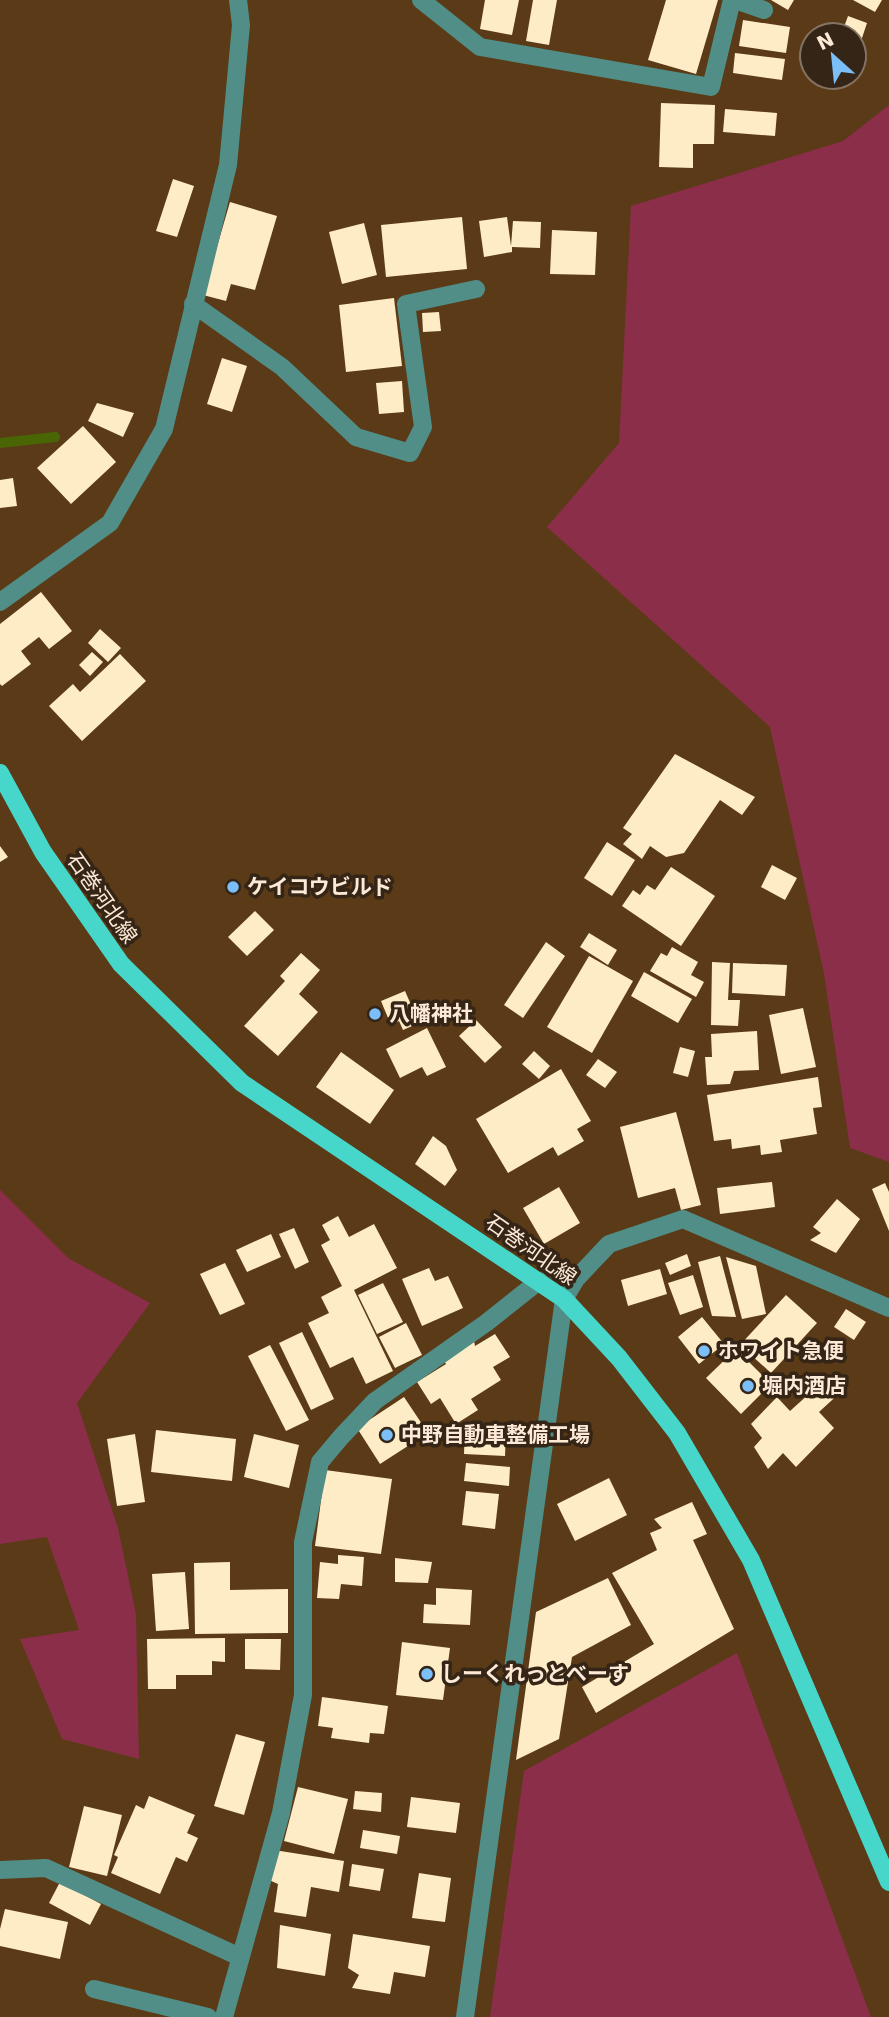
<svg xmlns="http://www.w3.org/2000/svg" width="889" height="2017" viewBox="0 0 889 2017" font-family="'DejaVu Sans','Noto Sans JP',sans-serif">
<rect width="100%" height="100%" fill="#5a3a17"/>
<!-- green -->
<g fill="#8b2e49">
<polygon points="889,105 889,1162 850,1148 824,974 770,727 547,527 619,443 631,206 843,141"/>
<polygon points="0,1190 68,1258 150,1303 77,1403 118,1528 136,1614 139,1759 62,1739 20,1639 79,1630 47,1537 0,1544"/>
<polygon points="737,1653 871,2017 490,2017 524,1771"/>
</g>
<g fill="none" stroke-linecap="round" stroke-linejoin="round">
<!-- stream -->
<polyline stroke="#4a6506" stroke-width="10" points="0,443 55,437"/>
</g>
<!-- building -->
<g fill="#feecc6">
<polygon points="485,0 519,0 512,35 480,29"/>
<polygon points="533,0 557,0 549,45 526,41"/>
<polygon points="666,0 718,0 696,74 648,60"/>
<polygon points="771,0 794,0 788,10"/>
<polygon points="853,0 882,0 875,12"/>
<polygon points="848,16 867,23 859,47 854,45 854,35 841,35"/>
<polygon points="743,20 790,27 786,53 739,46"/>
<polygon points="735,53 785,59 782,80 733,73"/>
<polygon points="661,103 715,105 714,144 693,144 693,168 659,167"/>
<polygon points="725,109 777,113 775,136 723,132"/>
<polygon points="173,179 194,186 177,237 156,231"/>
<polygon points="230,202 277,216 255,290 231,284 226,301 203,295"/>
<polygon points="462,217 467,269 386,277 381,225"/>
<polygon points="507,217 511,246 513,221 541,222 540,248 512,247 512,252 484,257 479,221"/>
<polygon points="364,223 377,275 342,284 329,232"/>
<polygon points="552,230 597,232 595,275 550,274"/>
<polygon points="394,298 402,366 346,372 339,305"/>
<polygon points="439,312 441,331 423,332 422,313"/>
<polygon points="222,358 247,366 232,412 207,404"/>
<polygon points="402,381 404,412 379,414 376,383"/>
<polygon points="97,403 134,413 123,437 88,421"/>
<polygon points="83,426 116,462 71,504 37,468"/>
<polygon points="13,478 17,506 0,508 0,480"/>
<polygon points="41,592 72,631 49,649 39,637 21,651 31,664 2,686 0,684 0,624"/>
<polygon points="100,629 121,648 108,662 88,643"/>
<polygon points="92,652 103,662 90,676 79,665"/>
<polygon points="120,654 146,681 82,741 49,706 73,684 80,692"/>
<polygon points="675,754 755,797 742,815 720,800 684,853 666,857 650,846 642,859 623,844 632,834 623,828"/>
<polygon points="607,842 635,860 612,896 584,878"/>
<polygon points="0,846 8,857 0,862"/>
<polygon points="772,865 797,878 785,900 761,887"/>
<polygon points="671,867 715,896 681,946 622,906 633,890 640,895 647,885 655,890"/>
<polygon points="255,911 274,930 247,956 228,937"/>
<polygon points="589,933 617,950 608,965 580,947"/>
<polygon points="546,942 565,956 523,1018 504,1005"/>
<polygon points="672,947 698,962 691,975 704,982 696,997 650,971 661,953 667,956"/>
<polygon points="301,953 320,970 299,994 318,1012 278,1056 244,1026 285,981 280,976"/>
<polygon points="589,956 633,981 592,1053 547,1027"/>
<polygon points="712,962 730,963 728,1000 740,1000 738,1026 711,1025"/>
<polygon points="733,963 787,965 785,996 732,993"/>
<polygon points="644,972 692,999 678,1023 631,996"/>
<polygon points="405,991 419,1023 403,1030 399,1021 391,1025 381,1001"/>
<polygon points="803,1008 816,1067 781,1074 769,1015"/>
<polygon points="476,1020 502,1047 485,1063 459,1036"/>
<polygon points="427,1028 446,1067 427,1076 422,1067 400,1078 386,1049"/>
<polygon points="757,1031 759,1070 734,1071 730,1084 707,1085 705,1057 712,1057 711,1034"/>
<polygon points="680,1047 695,1051 688,1077 673,1073"/>
<polygon points="534,1051 550,1066 539,1079 522,1064"/>
<polygon points="341,1052 394,1090 370,1124 316,1087"/>
<polygon points="598,1059 617,1072 605,1088 586,1075"/>
<polygon points="561,1069 591,1121 577,1129 584,1141 558,1156 553,1147 508,1173 476,1119"/>
<polygon points="818,1077 822,1107 813,1108 817,1134 780,1140 782,1152 761,1155 760,1145 732,1149 731,1139 714,1141 707,1095"/>
<polygon points="676,1112 701,1205 681,1210 675,1188 638,1198 620,1127"/>
<polygon points="433,1136 446,1146 457,1170 445,1186 415,1164"/>
<polygon points="772,1182 775,1207 720,1214 717,1188"/>
<polygon points="885,1183 889,1192 889,1231 872,1189"/>
<polygon points="559,1187 580,1223 544,1244 523,1208"/>
<polygon points="837,1199 860,1219 836,1253 810,1240 821,1233 813,1227"/>
<polygon points="338,1216 349,1237 374,1224 397,1268 354,1290 393,1371 366,1384 353,1357 330,1368 308,1323 329,1313 321,1297 342,1286 321,1245 330,1240 322,1225"/>
<polygon points="294,1228 309,1262 295,1269 279,1234"/>
<polygon points="271,1234 281,1257 247,1272 236,1250"/>
<polygon points="687,1254 691,1266 670,1275 665,1263"/>
<polygon points="720,1256 736,1317 712,1316 698,1262"/>
<polygon points="726,1257 756,1266 766,1314 742,1319"/>
<polygon points="225,1263 245,1304 220,1315 200,1274"/>
<polygon points="429,1268 435,1281 448,1276 463,1308 422,1326 402,1279"/>
<polygon points="660,1269 667,1294 628,1306 621,1280"/>
<polygon points="693,1275 703,1307 680,1315 668,1283"/>
<polygon points="383,1283 403,1322 377,1334 358,1295"/>
<polygon points="786,1295 817,1323 771,1373 740,1345"/>
<polygon points="846,1309 866,1322 854,1340 834,1327"/>
<polygon points="702,1317 724,1344 699,1364 678,1337"/>
<polygon points="406,1323 422,1355 395,1368 379,1337"/>
<polygon points="302,1332 334,1399 311,1410 279,1343"/>
<polygon points="495,1334 510,1357 493,1367 501,1380 471,1399 478,1410 456,1424 440,1398 431,1404 417,1382 446,1364 441,1356 473,1336 475,1346"/>
<polygon points="270,1345 309,1420 286,1431 248,1356"/>
<polygon points="736,1349 771,1384 741,1414 706,1378"/>
<polygon points="830,1375 843,1390 819,1412 834,1428 796,1467 783,1453 768,1469 754,1447 762,1438 751,1424 777,1397 790,1411"/>
<polygon points="404,1397 428,1433 380,1464 357,1428"/>
<polygon points="465,1428 506,1429 505,1456 464,1454"/>
<polygon points="156,1430 236,1439 232,1481 151,1472"/>
<polygon points="135,1434 145,1502 117,1506 107,1439"/>
<polygon points="254,1434 299,1445 289,1488 244,1477"/>
<polygon points="466,1463 510,1467 509,1486 464,1481"/>
<polygon points="325,1470 392,1479 381,1554 315,1546"/>
<polygon points="609,1478 627,1515 575,1541 557,1504"/>
<polygon points="466,1491 499,1494 495,1529 462,1525"/>
<polygon points="692,1502 707,1534 693,1540 734,1629 596,1713 582,1687 654,1644 612,1573 657,1550 650,1533 662,1528 654,1519"/>
<polygon points="338,1555 364,1557 362,1586 341,1584 339,1599 317,1598 320,1562 338,1564"/>
<polygon points="395,1558 432,1562 428,1583 395,1582"/>
<polygon points="230,1562 230,1590 288,1589 288,1633 195,1634 194,1563"/>
<polygon points="185,1572 189,1629 156,1631 152,1574"/>
<polygon points="608,1578 631,1625 572,1657 559,1739 516,1760 536,1612"/>
<polygon points="436,1588 472,1590 470,1625 423,1623 424,1604 436,1605"/>
<polygon points="225,1638 225,1662 212,1661 212,1675 176,1675 176,1689 148,1689 147,1639"/>
<polygon points="245,1639 281,1639 280,1670 245,1669"/>
<polygon points="402,1642 450,1648 443,1700 396,1695"/>
<polygon points="322,1697 388,1706 384,1734 370,1733 369,1743 331,1738 333,1728 318,1726"/>
<polygon points="236,1734 265,1742 244,1815 214,1806"/>
<polygon points="298,1787 348,1799 334,1854 284,1841"/>
<polygon points="355,1791 382,1793 381,1812 353,1809"/>
<polygon points="149,1796 195,1815 187,1833 198,1838 187,1862 176,1857 160,1894 111,1873 118,1857 114,1855 136,1805 144,1809"/>
<polygon points="411,1797 460,1803 456,1833 407,1827"/>
<polygon points="84,1806 122,1815 107,1876 69,1867"/>
<polygon points="363,1830 400,1836 397,1854 360,1848"/>
<polygon points="274,1850 344,1861 339,1892 311,1887 306,1917 274,1912 278,1884 269,1880"/>
<polygon points="352,1864 384,1869 380,1891 349,1886"/>
<polygon points="419,1873 451,1878 445,1922 412,1918"/>
<polygon points="60,1882 101,1904 90,1925 49,1903"/>
<polygon points="5,1909 68,1922 60,1959 0,1946 0,1929"/>
<polygon points="280,1925 331,1934 325,1976 277,1968"/>
<polygon points="353,1934 430,1946 425,1977 394,1972 390,1994 352,1988 359,1975 348,1968"/>
</g>
<g fill="none" stroke-linecap="round" stroke-linejoin="round">
<!-- minor -->
<g stroke="#508e87" stroke-width="18">
<polyline points="421,0 480,47 711,87 732,0"/>
<polyline points="735,0 764,10"/>
<polyline points="193,304 282,367 356,437 410,453 423,427 406,304 476,289"/>
<polyline points="0,602 110,523 164,429 228,165 241,25 238,0"/>
<polyline points="0,1870 46,1868 240,1957"/>
<polyline points="94,1989 208,2017"/>
<polyline points="224,2017 281,1813 303,1695 303,1542 320,1462 341,1437 375,1401 486,1323 539,1281"/>
<polyline points="465,2017 564,1299 576,1279 609,1244 683,1219 889,1308"/>
</g>
<!-- major -->
<polyline stroke="#46d7ca" stroke-width="18" points="0,773 43,852 121,964 242,1083 564,1299 619,1358 677,1433 751,1560 889,1882"/>
</g>
<!-- markers -->
<g fill="#7bbef8" stroke="#342516" stroke-width="2.5">
<circle cx="233" cy="887" r="7"/>
<circle cx="375" cy="1014" r="7"/>
<circle cx="704" cy="1351" r="7"/>
<circle cx="748" cy="1386" r="7"/>
<circle cx="387" cy="1435" r="7"/>
<circle cx="427" cy="1674" r="7"/>
</g>
<g text-anchor="middle" dominant-baseline="central" stroke-width="7" stroke-linejoin="round" paint-order="stroke">
<!-- poi labels -->
<g font-size="21" font-weight="bold" fill="#fde9d6" stroke="#342516" text-anchor="start">
<text x="247" y="887">ケイコウビルド</text>
<text x="389" y="1014">八幡神社</text>
<text x="718" y="1351">ホワイト急便</text>
<text x="762" y="1386">堀内酒店</text>
<text x="401" y="1435">中野自動車整備工場</text>
<text x="441" y="1674">しーくれっとべーす</text>
</g>
<!-- street labels -->
<g font-size="21" fill="#fde9d6" stroke="#342516">
<text transform="translate(102 898) rotate(55)">石巻河北線</text>
<text transform="translate(531 1250) rotate(35)">石巻河北線</text>
</g>
</g>
<!-- north arrow -->
<g transform="translate(833 56) rotate(333)"><circle r="33" fill="#342516" stroke="#847363" stroke-width="2"/>
<path d="M0-5L12 26L0 18L-12 26Z" fill="#7bbef8"/>
<text y="-10" font-size="19" font-weight="bold" text-anchor="middle" fill="#fde9d6">N</text>
</g>
</svg>
